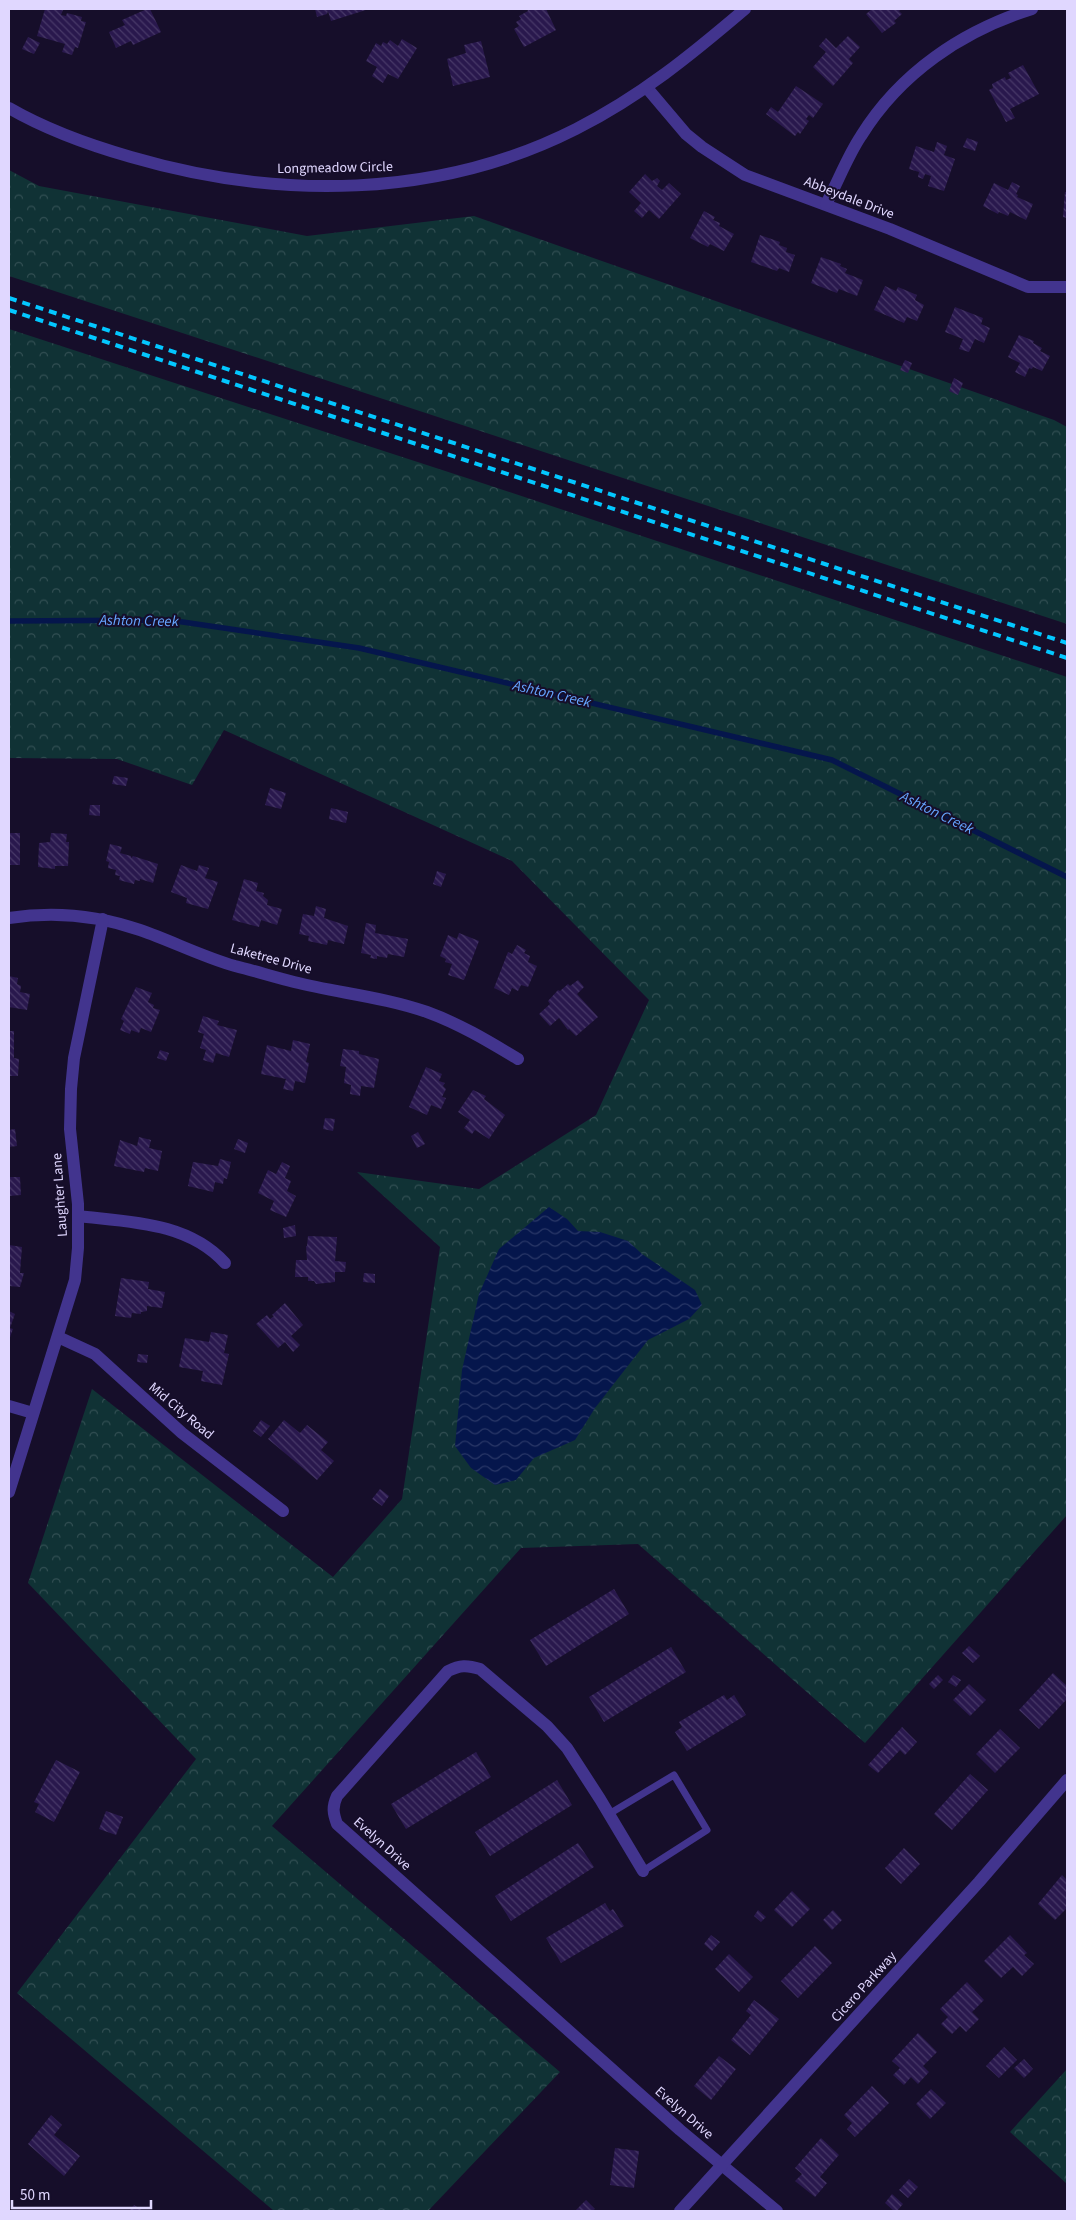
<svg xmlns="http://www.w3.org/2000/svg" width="1076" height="2220" viewBox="0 0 1076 2220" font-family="'Source Sans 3',sans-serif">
<defs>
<pattern id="forest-crowns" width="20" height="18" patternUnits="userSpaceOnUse" patternTransform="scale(1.25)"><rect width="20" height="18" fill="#103235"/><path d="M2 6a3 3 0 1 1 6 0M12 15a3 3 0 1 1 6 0" fill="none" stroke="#324f53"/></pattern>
<pattern id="water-waves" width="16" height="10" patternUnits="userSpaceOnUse" patternTransform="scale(1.25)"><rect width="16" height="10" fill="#05164c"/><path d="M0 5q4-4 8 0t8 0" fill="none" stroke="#293767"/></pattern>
<pattern id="building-back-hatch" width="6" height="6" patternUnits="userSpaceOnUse" patternTransform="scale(1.25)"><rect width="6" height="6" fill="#29184d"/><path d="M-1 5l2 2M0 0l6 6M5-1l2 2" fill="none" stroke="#483968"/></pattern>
</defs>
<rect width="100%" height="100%" fill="#160e2a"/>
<!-- forest -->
<g fill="url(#forest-crowns)">
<polygon points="9,170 39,186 307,236 474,216 1054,420 1067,427 1067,624 9,276"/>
<polygon points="9,329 476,481 1067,677 1067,1515 865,1743 638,1544 521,1548 272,1826 560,2072 428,2211 274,2211 17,1993 196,1759 28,1583 92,1389 333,1577 402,1499 440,1247 357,1172 479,1189 596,1115 649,1000 512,861 224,730 192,785 117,759 9,758"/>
<polygon points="1067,2069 1067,2184 1010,2132"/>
</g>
<!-- water -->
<polygon fill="url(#water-waves)" points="549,1207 567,1219 578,1231 600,1232 628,1241 642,1254 695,1290 702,1305 689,1319 648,1340 595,1408 575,1440 534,1458 516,1480 495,1485 471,1468 455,1446 462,1370 479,1294 499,1249"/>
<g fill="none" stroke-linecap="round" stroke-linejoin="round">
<!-- stream -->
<polyline stroke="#05164c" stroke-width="5.5" points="9,621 169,620 359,648 832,760 1067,877"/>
</g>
<!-- building -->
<g fill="url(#building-back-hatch)">
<polygon points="45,9 63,10 61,15 66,16 67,13 82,17 81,21 86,22 78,48 75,47 72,55 62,52 65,44 37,36"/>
<polygon points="147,9 150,9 161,32 133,45 131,41 116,48 109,32 125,25 122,20"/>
<polygon points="315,9 369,9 331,21 328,11 327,14 317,17"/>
<polygon points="527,9 546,9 556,30 524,47 514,29 519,26 516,22 521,19 519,16 528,11"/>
<polygon points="872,9 902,9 899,11 902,14 894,21 896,23 882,33 866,14"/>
<polygon points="848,36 860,47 849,59 853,63 833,86 813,67 826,52 819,46 826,38 836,48"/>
<polygon points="28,37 40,43 34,54 22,49"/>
<polygon points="402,39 417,48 398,79 388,74 383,83 372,76 377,67 366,61 376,43 381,46 383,42 387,44 390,40 398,46"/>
<polygon points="481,41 490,77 453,86 447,59 466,53 464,45"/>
<polygon points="1023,65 1039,94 1010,109 1015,118 1006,122 989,90 993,88 992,84 1005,77 1006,80 1011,78 1008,73"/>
<polygon points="796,86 823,104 813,118 809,115 806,119 809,121 800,134 798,132 795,136 766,114 771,107 778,112"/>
<polygon points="967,138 978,142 975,151 963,147"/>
<polygon points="937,142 947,146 944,155 955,159 944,191 928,186 931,176 925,174 923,179 918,177 919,172 909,169 916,146 934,152"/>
<polygon points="645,174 652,181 657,178 660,181 657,186 662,190 669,183 681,194 659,219 649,210 642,218 634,211 641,203 629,192"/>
<polygon points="1012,182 1020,186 1016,194 1018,195 1017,197 1033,204 1026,220 1010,212 1008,216 999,212 998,214 983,206 994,183 1008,190"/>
<polygon points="1065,192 1067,192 1067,218 1063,217"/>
<polygon points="704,211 715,217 713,220 720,223 719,226 734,234 724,251 710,244 708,247 690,238"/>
<polygon points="760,235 780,242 779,245 787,248 786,252 795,255 789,272 779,268 777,271 751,262"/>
<polygon points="821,257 841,264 840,266 847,269 845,273 863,280 857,296 839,289 837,293 811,283"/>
<polygon points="885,286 896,291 898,287 917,295 915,300 924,305 917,321 907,317 904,323 874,310"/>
<polygon points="955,307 983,318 981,324 990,328 984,343 975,339 969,352 959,349 963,339 945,332"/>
<polygon points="1019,335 1034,341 1033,343 1042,348 1040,351 1050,356 1042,371 1033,367 1032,369 1029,368 1025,377 1015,372 1020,363 1008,357"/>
<polygon points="905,360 912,363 908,373 900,370"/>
<polygon points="954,378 963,383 958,395 949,391"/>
<polygon points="114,776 128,778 126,786 112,784"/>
<polygon points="270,788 286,793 281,809 265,805"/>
<polygon points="90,805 100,805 100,816 89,815"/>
<polygon points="331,808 348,812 346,823 329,819"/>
<rect x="9" y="833" width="11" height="32"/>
<polygon points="51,833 67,834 66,842 69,842 68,866 55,866 55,869 38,867 39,843 50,842"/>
<polygon points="110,844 122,847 120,853 131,856 131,858 133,856 158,864 153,883 140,879 140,881 135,880 134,884 119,880 120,876 115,875 116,870 108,868 109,862 106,861"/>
<polygon points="181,865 197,871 199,865 209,868 205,878 218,882 208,909 186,903 187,898 171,892"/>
<polygon points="437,871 446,874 441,887 433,884"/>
<polygon points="244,879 258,883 256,891 264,893 263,896 268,900 267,905 282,909 277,925 261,920 259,927 232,920"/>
<polygon points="316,906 326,909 324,918 348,926 344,944 328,940 327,945 308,941 309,936 299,934 303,914 314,916"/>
<polygon points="366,923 376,925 375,933 408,939 404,957 388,954 387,958 377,956 377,959 370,958 371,955 361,953"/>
<polygon points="459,933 479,941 464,980 448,975 452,964 445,962 446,959 440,956 448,935 457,939"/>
<polygon points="517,945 526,950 524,953 530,956 528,962 537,966 528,987 521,985 518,991 512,988 509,995 494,988 508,952 512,954"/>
<polygon points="9,976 18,978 17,984 21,986 20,992 30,994 27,1010 9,1007"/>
<polygon points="578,980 584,987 577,994 598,1017 576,1036 569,1029 568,1030 559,1018 550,1026 539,1014 550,1004 548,1001 558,990 560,991 568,984 570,986"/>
<polygon points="136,987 152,993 148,1002 154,1005 153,1008 160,1010 151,1032 141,1028 139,1033 131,1030 130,1034 120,1030 124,1021 121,1019"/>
<polygon points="203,1016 219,1021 217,1025 237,1030 229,1057 216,1053 213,1063 203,1060 206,1050 200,1048 204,1034 198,1032"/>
<polygon points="9,1031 14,1031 14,1058 19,1059 18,1076 9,1076"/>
<polygon points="293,1040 310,1044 306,1062 309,1063 305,1083 295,1081 293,1091 283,1089 286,1079 261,1074 267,1045 291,1051"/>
<polygon points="343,1049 359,1051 359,1054 379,1059 374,1088 361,1086 360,1096 350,1094 351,1085 344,1083 346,1067 340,1066"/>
<polygon points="160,1050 169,1053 166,1061 157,1058"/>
<polygon points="426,1067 442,1074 439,1081 445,1083 443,1086 446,1089 442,1097 446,1098 441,1109 431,1105 427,1115 409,1107"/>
<polygon points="473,1090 486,1096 484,1099 505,1115 489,1139 475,1130 472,1134 464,1128 470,1120 458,1112"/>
<polygon points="325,1118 335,1119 333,1131 323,1129"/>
<polygon points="15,1129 17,1146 9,1147 9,1130"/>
<polygon points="418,1132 425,1144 417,1148 411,1136"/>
<polygon points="139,1137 151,1140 149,1148 162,1151 158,1171 145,1168 144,1172 114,1166 120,1140 137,1146"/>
<polygon points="238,1139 248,1143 245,1153 234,1149"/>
<polygon points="220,1159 231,1162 227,1179 224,1178 223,1184 215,1182 213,1192 188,1186 193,1162 218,1166"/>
<polygon points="282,1162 290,1166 285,1178 291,1181 287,1191 296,1196 286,1217 270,1210 274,1201 258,1193 268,1170 276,1174"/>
<polygon points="9,1177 20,1177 21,1195 9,1196"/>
<polygon points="295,1225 296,1236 284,1238 283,1228"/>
<polygon points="308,1236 337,1237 335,1261 346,1262 345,1272 335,1272 335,1282 316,1284 314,1281 308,1281 308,1277 295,1277 296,1260 307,1260 306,1246 307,1246"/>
<polygon points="9,1245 22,1247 20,1273 24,1273 20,1287 9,1286"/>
<polygon points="364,1273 375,1274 375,1283 363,1282"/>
<polygon points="121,1278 149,1282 148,1289 165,1292 162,1308 147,1306 147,1311 141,1312 141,1314 132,1313 131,1318 115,1316"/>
<polygon points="285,1303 303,1325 291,1336 300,1345 293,1352 285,1342 278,1348 256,1324 267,1315 270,1319 274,1316 272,1315"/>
<polygon points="9,1311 15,1314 10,1328 13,1329 9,1340"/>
<polygon points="211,1332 228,1335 224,1353 229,1354 222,1385 201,1381 203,1371 179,1367 185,1338 209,1342"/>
<polygon points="138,1354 148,1355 147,1363 137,1362"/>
<polygon points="261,1420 270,1426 261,1437 253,1431"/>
<polygon points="284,1420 300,1433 307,1425 328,1442 321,1450 334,1461 317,1480 268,1439"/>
<polygon points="380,1489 389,1496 382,1506 372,1499"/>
<polygon points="614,1589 629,1614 546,1666 530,1640"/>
<polygon points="969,1646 980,1656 973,1663 962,1653"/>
<polygon points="671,1647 686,1672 604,1722 589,1697"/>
<polygon points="1053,1673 1067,1686 1067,1699 1039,1729 1019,1710"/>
<polygon points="938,1675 943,1680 934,1689 929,1684"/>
<polygon points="953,1675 961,1680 956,1687 948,1682"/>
<polygon points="969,1684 986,1700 970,1716 953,1700"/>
<polygon points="724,1695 727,1700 734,1695 746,1715 687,1751 675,1732 682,1727 679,1722"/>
<polygon points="902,1727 917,1742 905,1755 900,1750 878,1773 868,1765"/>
<polygon points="1000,1729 1020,1748 995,1773 976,1754"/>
<polygon points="476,1752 491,1777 406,1829 391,1804"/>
<polygon points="56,1760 80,1772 54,1822 35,1812 39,1804 34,1802"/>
<polygon points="970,1774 988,1790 952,1830 934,1814"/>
<polygon points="557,1780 572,1805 490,1856 475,1832"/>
<polygon points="106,1811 123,1817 116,1835 99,1829"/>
<polygon points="578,1843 594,1867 511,1921 495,1896"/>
<polygon points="904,1848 920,1864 901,1884 885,1868"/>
<polygon points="1062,1875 1067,1880 1067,1908 1055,1920 1038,1904"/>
<polygon points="792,1891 810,1909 792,1927 774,1910"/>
<polygon points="605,1903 610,1911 613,1909 624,1926 561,1963 546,1938"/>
<polygon points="758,1910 766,1917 761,1922 754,1916"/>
<polygon points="833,1910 842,1920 832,1930 823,1920"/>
<polygon points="711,1935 720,1942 712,1951 704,1944"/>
<polygon points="1010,1935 1027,1953 1024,1955 1034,1964 1022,1976 1013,1967 1001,1978 984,1961"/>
<polygon points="815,1946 832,1963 798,1998 781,1981"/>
<polygon points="729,1954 753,1977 739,1992 715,1969"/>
<polygon points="967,1982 984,2000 972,2012 979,2019 966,2032 960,2026 952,2034 941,2024 948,2017 940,2009"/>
<polygon points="754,2000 779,2019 750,2055 731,2040 751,2015 746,2011"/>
<polygon points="918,2033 937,2052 923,2066 929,2072 918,2084 911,2077 904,2085 893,2075 900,2068 892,2061"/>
<polygon points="1004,2047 1017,2060 999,2078 986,2066"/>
<polygon points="719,2056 736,2069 711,2100 694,2086"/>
<polygon points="1024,2059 1033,2069 1024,2078 1014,2068"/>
<polygon points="872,2086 889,2103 855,2137 847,2129 852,2123 844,2115"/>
<polygon points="931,2089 946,2103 930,2119 916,2104"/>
<polygon points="51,2115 62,2125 54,2135 80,2156 64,2176 28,2144"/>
<polygon points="821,2138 839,2155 820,2177 827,2183 815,2197 795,2181 802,2174 795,2168"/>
<polygon points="615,2148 639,2151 634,2188 610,2185"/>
<polygon points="909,2179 918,2187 908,2198 899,2190"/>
<polygon points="892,2194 903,2204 897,2211 894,2211 885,2203"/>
<polygon points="586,2200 595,2209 592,2211 575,2211"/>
<polygon points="134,2205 143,2211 129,2211"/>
</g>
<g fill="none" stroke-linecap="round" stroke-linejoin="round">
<!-- lane -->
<polyline stroke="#42348e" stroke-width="7" points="609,1814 674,1775 707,1830 643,1871"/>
<!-- street -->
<g stroke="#42348e" stroke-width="12">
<polyline points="647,88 686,134 702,147 745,175 890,229 1028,287 1067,287"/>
<path d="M9,108c38,22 80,37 122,49 147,43 307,42 445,-28 65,-33 115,-74 169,-120"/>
<path d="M826,204c12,-22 21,-47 35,-68 39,-63 101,-105 171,-127"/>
<path d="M9,918c44,-7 88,-3 131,12 32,11 63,27 95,36 20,5 39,11 59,16 44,11 90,15 133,30 33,12 61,29 91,47"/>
<path d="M78,1216c52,6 110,6 147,47"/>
<polyline points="58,1337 95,1354 182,1433 283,1511"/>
<polyline points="9,1406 33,1413"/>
<polyline points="9,1492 75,1280 78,1248 78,1204 70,1129 71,1089 74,1058 103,919"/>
<path d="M643,1871l-43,-72 -33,-51 -20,-22 -67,-57c-13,-4 -20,-4 -32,2l-111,125c-5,11 -4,17 0,28l343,306 97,81"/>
<polyline points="680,2211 979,1882 1067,1780"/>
</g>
<!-- rail -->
<g stroke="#03c7ff" stroke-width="4" stroke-dasharray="8 6" stroke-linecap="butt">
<polyline points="9,298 1067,643"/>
<polyline points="9,310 1067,658"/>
</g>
</g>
<g text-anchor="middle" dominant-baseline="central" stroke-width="4" stroke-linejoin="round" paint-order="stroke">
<!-- street labels -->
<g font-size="14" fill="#e0d7ff" stroke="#160e2a">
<text transform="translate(335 168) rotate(-1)">Longmeadow Circle</text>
<text transform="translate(849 198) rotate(21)">Abbeydale Drive</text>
<text transform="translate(271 959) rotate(15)">Laketree Drive</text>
<text transform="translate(60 1195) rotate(-94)">Laughter Lane</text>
<text transform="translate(181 1411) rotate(40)">Mid City Road</text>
<text transform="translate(382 1844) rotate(42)">Evelyn Drive</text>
<text transform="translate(864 1987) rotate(-48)">Cicero Parkway</text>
<text transform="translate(684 2113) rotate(41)">Evelyn Drive</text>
</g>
<!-- water labels -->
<g font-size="15" font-style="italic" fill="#65a5ff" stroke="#160e2a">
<text transform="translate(139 621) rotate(1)">Ashton Creek</text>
<text transform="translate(552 694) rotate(13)">Ashton Creek</text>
<text transform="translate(937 813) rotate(26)">Ashton Creek</text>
</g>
</g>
<!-- border -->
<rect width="1076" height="2220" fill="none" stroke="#e0d7ff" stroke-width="20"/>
<!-- scale -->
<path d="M12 2200v8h139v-8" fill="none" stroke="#e0d7ff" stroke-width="2.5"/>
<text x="20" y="2200" font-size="15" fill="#e0d7ff" stroke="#160e2a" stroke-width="4" paint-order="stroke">50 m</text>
</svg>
